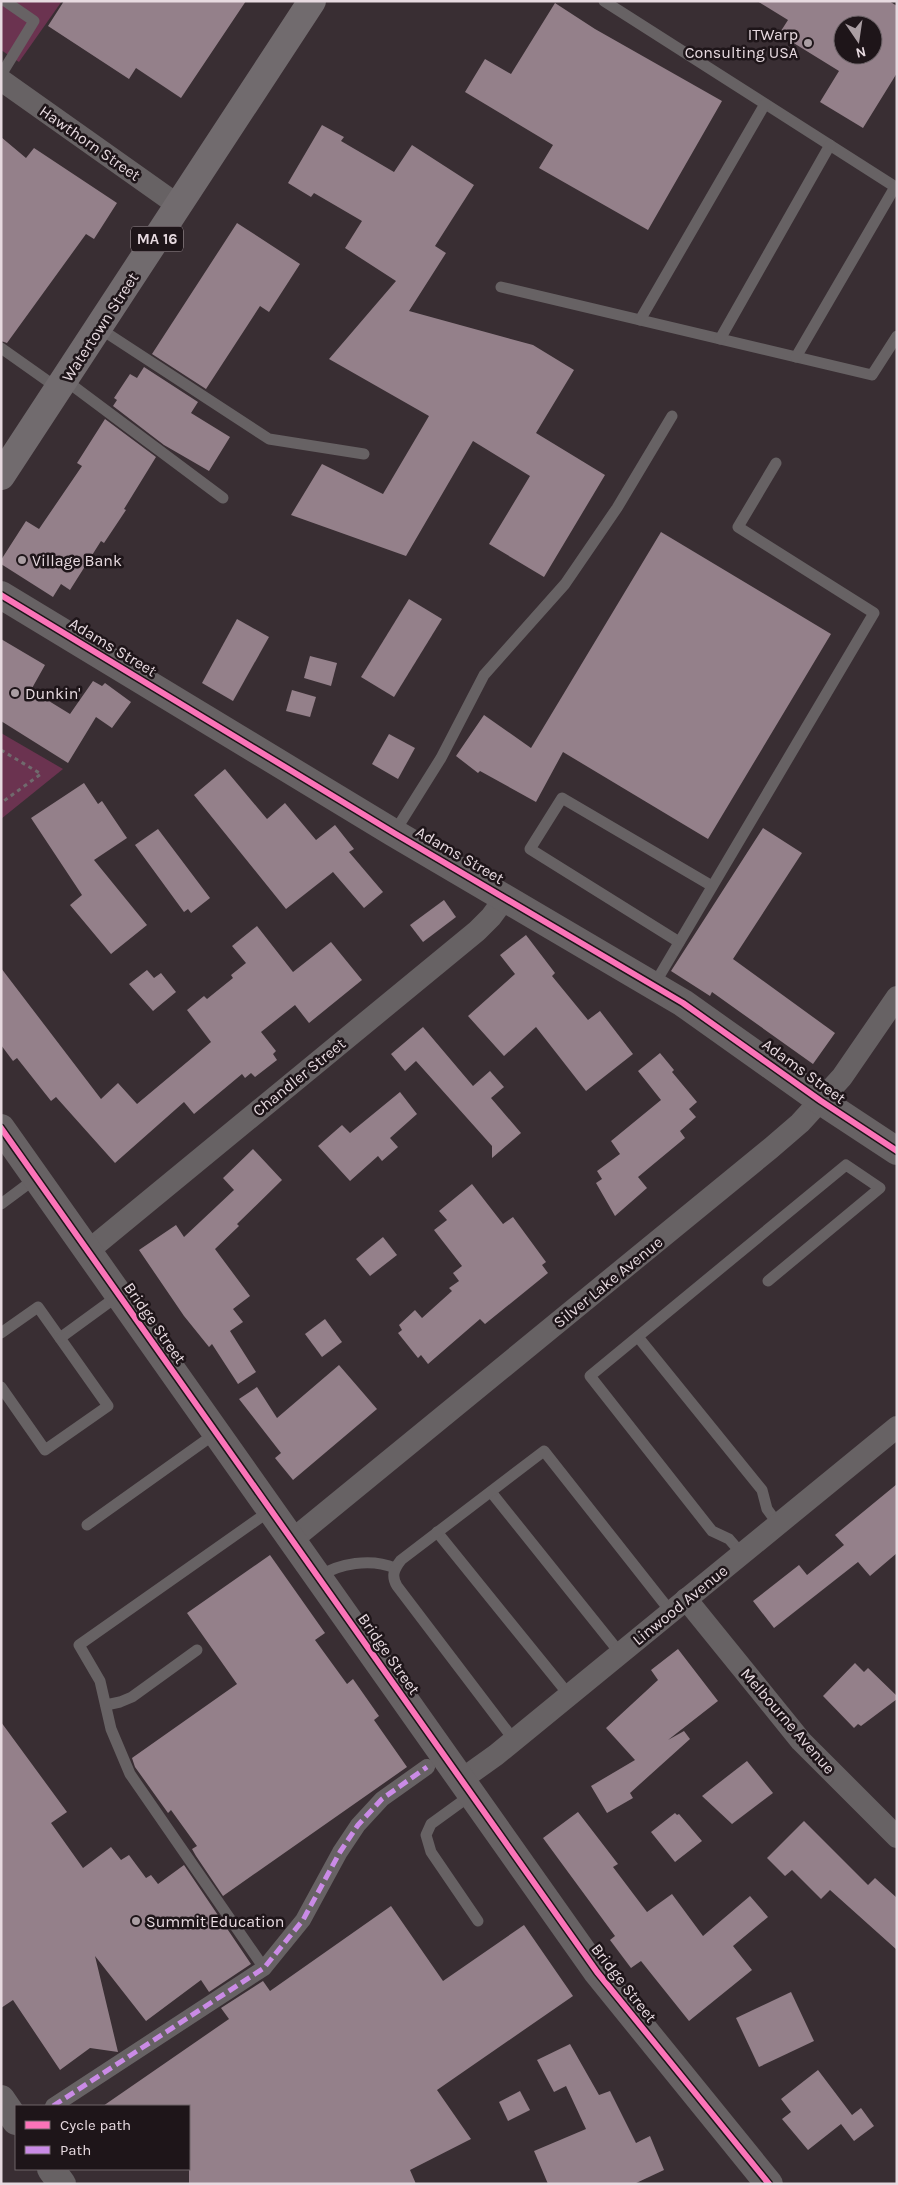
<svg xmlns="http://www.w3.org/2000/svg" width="898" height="2185" viewBox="0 0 898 2185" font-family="Karla,sans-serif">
<rect width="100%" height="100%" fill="#392e33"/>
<!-- green -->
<g fill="#6b3350">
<polygon points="1,1 62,1 19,62 1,50"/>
<polygon points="1,733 63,769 1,819"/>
</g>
<!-- building -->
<g fill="#94808a" fill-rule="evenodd">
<polygon points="64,1 246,1 181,98 136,68 129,79 48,26"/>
<path d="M757,1h132l8,5v67l-34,55 -43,-26 19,-31 -60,-37 9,-14zM843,25h30v30h-30z"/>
<polygon points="555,3 595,29 722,101 648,230 539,168 553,145 465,92 485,59 511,74"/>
<polygon points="322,125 344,137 341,141 394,172 412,145 474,185 435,246 446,253 409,311 533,345 574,370 536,433 605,475 544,577 489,544 530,476 473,441 406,556 291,515 322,464 383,494 429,416 329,359 396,281 345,248 362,221 314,193 311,197 288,183"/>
<polygon points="1,137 26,158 34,148 117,203 94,239 86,234 7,343 1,341"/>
<polygon points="237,223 300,264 269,312 260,306 206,389 152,354"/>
<polygon points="144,367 198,402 191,413 230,437 209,471 164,445 113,406 117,400 114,398 130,374 137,378"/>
<polygon points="105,419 156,457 124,509 126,510 104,543 101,541 70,590 61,584 53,597 1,564 1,560 26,521 39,529 82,466 77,463"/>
<polygon points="661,532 831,634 708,839 563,752 536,802 480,771 478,773 456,756 484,715 531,748"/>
<polygon points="409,599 442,619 394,697 361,677"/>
<polygon points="237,619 269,637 233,701 202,683"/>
<polygon points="1,639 45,665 31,690 70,714 93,681 102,686 105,683 131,702 112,728 96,717 68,763 1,721"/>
<polygon points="310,656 337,663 331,686 304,678"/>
<polygon points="292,690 316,697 310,717 286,711"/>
<polygon points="389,734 415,748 398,779 372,764"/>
<polygon points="225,769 267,819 285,803 316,840 335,825 354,849 349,852 383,892 364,908 333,872 286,909 194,795"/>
<polygon points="84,783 98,804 102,801 127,838 94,860 147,925 111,954 70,905 82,895 31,818"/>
<polygon points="763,828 802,853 733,959 835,1033 813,1064 712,992 710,996 671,971"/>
<polygon points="158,829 210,898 191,913 188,909 184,912 135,845"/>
<polygon points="444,900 456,917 423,942 410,925"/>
<polygon points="257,926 293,972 331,942 362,980 309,1023 295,1005 261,1032 276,1051 273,1054 277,1060 255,1077 251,1073 245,1078 242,1074 194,1114 184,1102 115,1163 56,1097 51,1101 17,1058 13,1061 1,1045 1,968 101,1099 118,1083 137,1104 211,1042 187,1010 204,996 207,999 233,978 231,975 246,963 232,946"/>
<polygon points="526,935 555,973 552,976 588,1020 600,1011 633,1054 586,1091 536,1027 504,1056 468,1016 515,974 500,955"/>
<polygon points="147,970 154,978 161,973 176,992 153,1011 129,984"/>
<polygon points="423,1027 473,1086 490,1071 504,1087 491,1098 521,1133 492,1158 492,1146 416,1061 405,1071 391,1054"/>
<polygon points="660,1053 674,1070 672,1072 697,1102 689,1109 696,1117 680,1131 685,1138 638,1177 647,1188 615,1216 596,1183 602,1179 597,1171 620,1154 611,1141 661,1100 638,1071"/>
<polygon points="400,1092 417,1114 390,1138 398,1147 382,1161 378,1156 350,1181 318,1146 342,1125 350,1133"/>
<polygon points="253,1149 282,1180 237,1224 239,1226 215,1249 250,1296 233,1309 243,1322 230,1331 256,1372 238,1384 212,1344 209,1347 184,1316 139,1250 176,1225 184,1237 234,1190 223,1178"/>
<polygon points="472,1184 503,1224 513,1217 546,1262 542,1265 548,1273 485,1324 480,1319 428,1364 421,1355 418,1358 398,1333 402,1330 399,1325 415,1310 422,1318 452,1291 449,1288 459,1281 453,1273 462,1266 434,1230 447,1220 439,1211"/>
<polygon points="383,1237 397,1255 370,1276 356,1259"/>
<polygon points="325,1319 342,1342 322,1357 305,1334"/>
<polygon points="339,1365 377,1409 293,1480 275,1458 281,1453 239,1399 257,1387 277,1418"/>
<polygon points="897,1484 897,1553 870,1576 858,1562 774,1628 753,1601 799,1565 807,1575 844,1545 835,1535"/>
<polygon points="270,1555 325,1633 315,1640 347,1684 353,1679 379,1716 374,1720 407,1767 223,1896 196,1856 192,1849 197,1846 171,1810 168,1813 135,1767 132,1758 237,1684 187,1613"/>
<polygon points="678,1649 718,1701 668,1740 684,1731 690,1739 630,1793 633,1798 607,1813 591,1786 635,1760 606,1728 658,1680 651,1670"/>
<polygon points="855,1663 864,1672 868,1668 897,1696 897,1699 861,1726 858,1724 854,1728 823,1696"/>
<polygon points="1,1722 67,1812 51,1823 83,1868 111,1847 121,1860 129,1855 146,1878 151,1875 158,1884 184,1865 251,1964 209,1992 201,1980 146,2021 95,1956 118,2052 90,2048 60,2070 13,2000 1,2008"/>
<polygon points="747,1761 773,1793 732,1824 702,1796"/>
<polygon points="578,1812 618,1864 613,1867 647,1912 672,1894 703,1936 750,1896 768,1917 733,1946 752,1970 689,2021 641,1961 631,1968 610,1940 615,1936 543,1838"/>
<polygon points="675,1813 677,1815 679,1814 702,1841 675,1862 651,1832"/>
<polygon points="804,1821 868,1885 875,1878 897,1898 897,1950 830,1890 821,1899 792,1870 785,1876 767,1858"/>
<polygon points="391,1906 443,1981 524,1925 573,1996 437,2090 471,2139 410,2170 416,2184 189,2184 189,2106 103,2106 229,2019 221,2008 263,1981 270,1991"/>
<polygon points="791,1992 814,2041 759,2067 736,2018"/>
<polygon points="570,2044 599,2095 610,2091 636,2143 650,2136 664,2170 634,2184 548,2184 534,2151 586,2129 566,2086 554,2092 537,2060"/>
<polygon points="818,2070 852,2115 861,2108 874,2126 854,2141 841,2124 808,2150 782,2119 791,2112 781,2099"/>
<polygon points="520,2091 530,2110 508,2121 499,2102"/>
</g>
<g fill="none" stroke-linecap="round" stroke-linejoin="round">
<!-- path -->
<polyline stroke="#706a6d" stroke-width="3" stroke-dasharray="4 4" stroke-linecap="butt" points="1,750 41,774 1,803"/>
<!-- service -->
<g stroke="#676264" stroke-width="11">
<polyline points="604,1 897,188"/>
<polyline points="1,75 34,21 5,1"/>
<polyline points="501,287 872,375 897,336"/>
<polyline points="640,320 765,104"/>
<polyline points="99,328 269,439 364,454"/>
<polyline points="720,339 830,145"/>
<polyline points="1,348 59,389"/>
<polyline points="796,357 895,187"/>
<polyline points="65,380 223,498"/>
<polyline points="394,833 441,758 484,675 565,584 617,508 672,416"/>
<polyline points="679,942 530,849 562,798 712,886"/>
<polyline points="654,985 874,613 738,527 776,463"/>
<polyline points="1,1204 36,1178"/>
<polyline points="1,1333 38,1307 108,1406 45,1450 1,1387"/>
<polyline points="638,1337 762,1490 767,1509 778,1524"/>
<polyline points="60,1338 119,1295"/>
<polyline points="491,1492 620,1653"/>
<polyline points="87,1525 216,1433"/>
<polyline points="437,1532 569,1695"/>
<polyline points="742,1554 729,1539 712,1531 590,1376 846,1165 880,1188 768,1281"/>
<path d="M318,1577c21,-14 53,-19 77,-9"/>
<polyline points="106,1705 120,1702 132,1697 197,1650"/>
<path d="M514,1740l-117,-154c-6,-10 -3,-17 4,-26l143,-109 127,161"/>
<polyline points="471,1795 431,1824 426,1835 431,1852 478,1921"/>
<polyline points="264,1968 130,1774 111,1729 100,1681 79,1645 271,1510"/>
</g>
<!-- pedestrian -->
<polyline stroke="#676264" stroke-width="16" points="53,2106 264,1968 303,1920 340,1852 358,1825 382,1799 427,1767"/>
<!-- minor -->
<g stroke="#676264" stroke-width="22">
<polyline points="1,80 179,206"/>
<polyline points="88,1251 477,931 491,917 505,898"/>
<polyline points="292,1540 771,1148 800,1123 842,1077 897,997"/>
<polyline points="686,1599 801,1741 897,1837"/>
<polyline points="461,1780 496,1755 897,1427"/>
</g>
<!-- tertiary -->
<g stroke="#676264" stroke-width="28">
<polyline points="1,595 394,833 683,1003 821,1101 897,1151"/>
<polyline points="1,1128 597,1972 769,2184"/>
<polyline points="1,2099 16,2121"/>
<polyline points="51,2169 62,2184"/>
</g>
<!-- primary -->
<polyline stroke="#716b6e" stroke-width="28" points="1,476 312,1"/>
<!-- quiet -->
<polyline stroke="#ca8be6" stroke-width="5" stroke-dasharray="10 5" stroke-linecap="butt" points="53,2106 264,1968 303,1920 340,1852 358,1825 382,1799 427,1767"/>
<defs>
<g id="cycleway">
<polyline points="1,595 394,833 683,1003 821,1101 897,1151"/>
<polyline points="1,1128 597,1972 769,2184"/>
</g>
</defs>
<!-- cycleway casing -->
<use href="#cycleway" stroke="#1e1519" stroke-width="9"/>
<!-- cycleway -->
<use href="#cycleway" stroke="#fb73b8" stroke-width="6"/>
</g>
<!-- markers -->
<g fill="#aa9ea3" stroke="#1e1519" stroke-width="2">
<circle cx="808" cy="43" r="5"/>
<circle cx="22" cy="560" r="5"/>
<circle cx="15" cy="693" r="5"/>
<circle cx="136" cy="1921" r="5"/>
</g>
<g text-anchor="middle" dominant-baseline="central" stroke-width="5" stroke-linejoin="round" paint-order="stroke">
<!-- shield labels -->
<rect fill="#1e1519" stroke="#ab9fa4" stroke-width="1" x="131" y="226.5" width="52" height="25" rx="4"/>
<g font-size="15" font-weight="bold" fill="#e7dae0">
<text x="157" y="239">MA 16</text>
</g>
<!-- poi labels -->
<g font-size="16" fill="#e7dae0" stroke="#1e1519" text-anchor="start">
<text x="798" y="34" text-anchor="end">ITWarp<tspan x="798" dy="18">Consulting USA</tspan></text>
<text x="32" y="560">Village Bank</text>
<text x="25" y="693">Dunkin'</text>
<text x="146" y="1921">Summit Education</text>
</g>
<!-- street labels -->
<g font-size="16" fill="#e7dae0" stroke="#1e1519">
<text transform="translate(90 143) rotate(35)">Hawthorn Street</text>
<text transform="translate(100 327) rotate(-57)">Watertown Street</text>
<text transform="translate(113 647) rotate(31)">Adams Street</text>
<text transform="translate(460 855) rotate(30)">Adams Street</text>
<text transform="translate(804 1071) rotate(36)">Adams Street</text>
<text transform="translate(299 1077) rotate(-39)">Chandler Street</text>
<text transform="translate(608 1282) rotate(-39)">Silver Lake Avenue</text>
<text transform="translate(155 1323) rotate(55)">Bridge Street</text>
<text transform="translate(680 1605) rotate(-39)">Linwood Avenue</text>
<text transform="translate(389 1654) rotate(55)">Bridge Street</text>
<text transform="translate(788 1721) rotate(49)">Melbourne Avenue</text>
<text transform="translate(624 1983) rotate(52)">Bridge Street</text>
</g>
</g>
<!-- border -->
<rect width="898" height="2185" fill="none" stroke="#e7dae0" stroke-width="5"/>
<!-- legend -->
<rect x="15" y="2105" width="175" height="65" fill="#1e1519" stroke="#6e6469"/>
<rect x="25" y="2121" width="25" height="8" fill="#fb73b8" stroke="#6e6469"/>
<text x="60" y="2130" font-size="15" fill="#e7dae0">Cycle path</text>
<rect x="25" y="2146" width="25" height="8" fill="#ca8be6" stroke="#6e6469"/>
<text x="60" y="2155" font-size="15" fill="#e7dae0">Path</text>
<!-- north arrow -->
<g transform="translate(858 40) rotate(167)"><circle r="24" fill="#1e1519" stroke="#6e6469"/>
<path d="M0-4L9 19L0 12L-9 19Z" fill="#aa9ea3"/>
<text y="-8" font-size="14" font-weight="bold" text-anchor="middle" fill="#e7dae0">N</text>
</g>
</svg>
